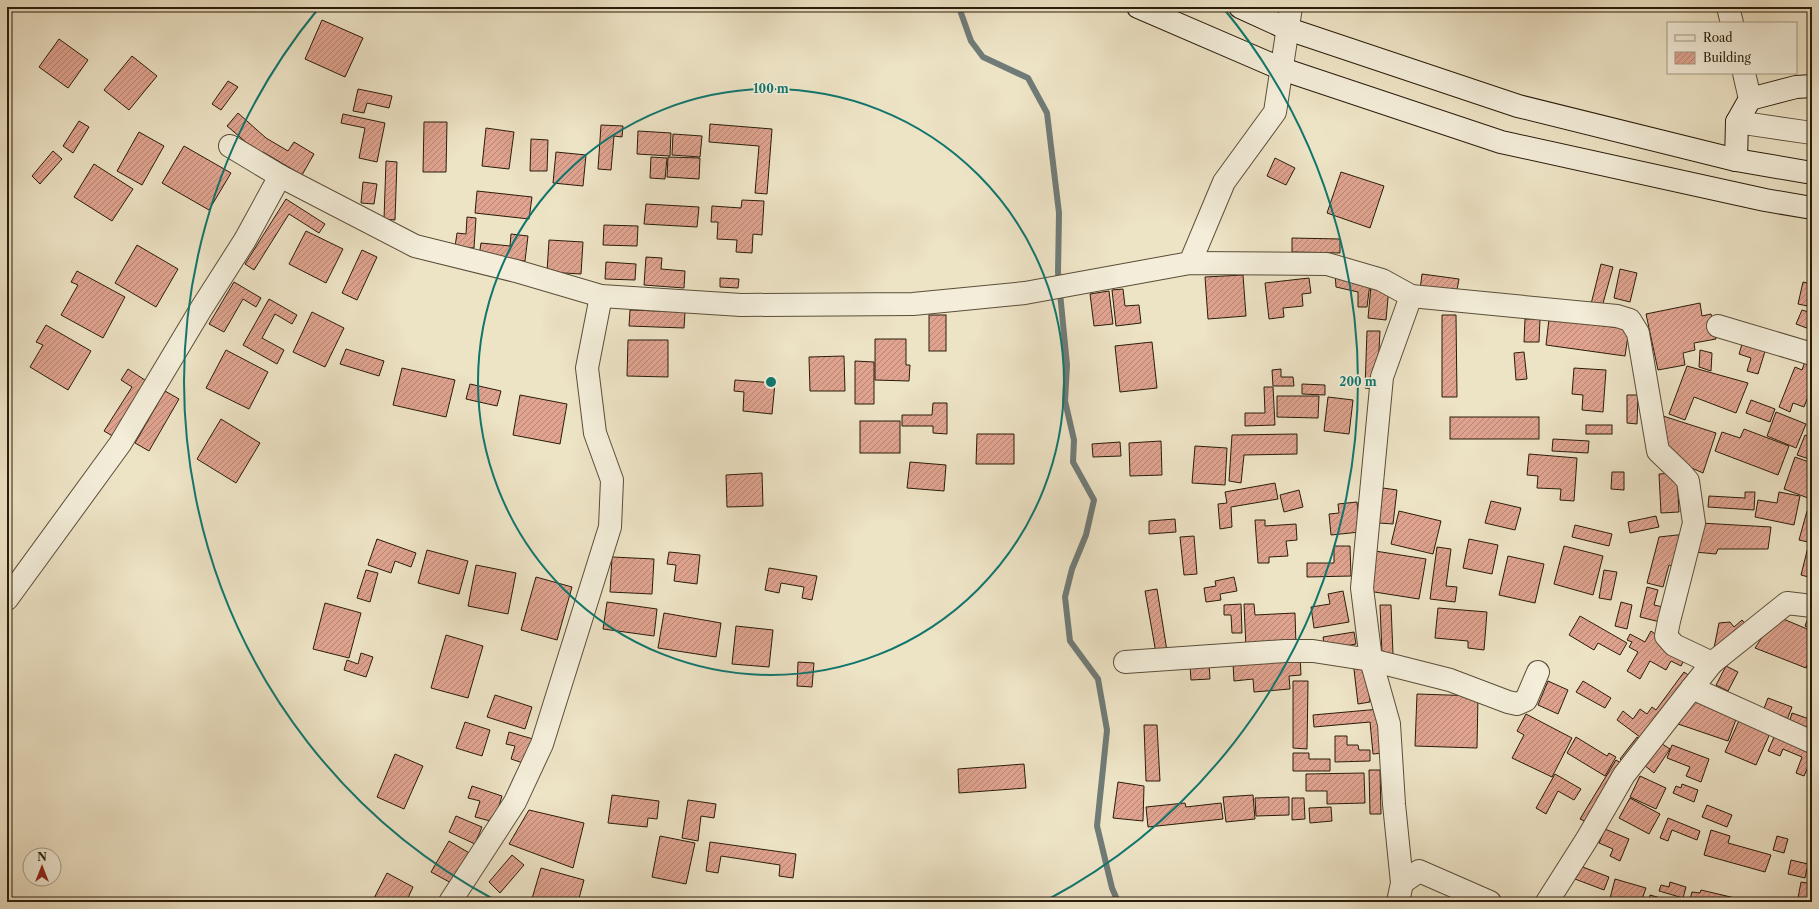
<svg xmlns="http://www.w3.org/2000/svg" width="1819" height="909" viewBox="0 0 1819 909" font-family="'Libre Caslon Text',serif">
<defs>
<pattern id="building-hatch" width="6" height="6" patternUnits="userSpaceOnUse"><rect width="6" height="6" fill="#dfa38f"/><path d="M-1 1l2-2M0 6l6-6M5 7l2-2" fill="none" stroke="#b58473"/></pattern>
</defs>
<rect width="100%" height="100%" fill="#ede3c5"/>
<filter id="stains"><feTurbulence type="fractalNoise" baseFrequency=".005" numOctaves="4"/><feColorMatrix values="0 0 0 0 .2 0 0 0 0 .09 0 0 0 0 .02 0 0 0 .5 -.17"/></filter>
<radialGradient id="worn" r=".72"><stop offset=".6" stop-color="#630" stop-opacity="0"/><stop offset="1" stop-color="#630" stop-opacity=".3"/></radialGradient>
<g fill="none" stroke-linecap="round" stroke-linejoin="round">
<!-- stream -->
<polyline stroke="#707b77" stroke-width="6" points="961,13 971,41 983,57 1028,78 1047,113 1059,213 1058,272 1067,365 1065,401 1074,440 1073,462 1094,500 1086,535 1072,569 1065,597 1070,641 1098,679 1107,730 1097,826 1112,888 1118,902"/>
</g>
<!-- building -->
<g fill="url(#building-hatch)" stroke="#2a1c0a">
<polygon points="322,20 363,38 345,77 305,59"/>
<polygon points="59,39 88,60 68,88 39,67"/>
<polygon points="132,56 157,76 129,110 104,90"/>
<polygon points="228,81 238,87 221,110 212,104"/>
<polygon points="358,89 392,96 389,108 367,103 364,113 353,111"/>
<polygon points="238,113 266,138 288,151 294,142 314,154 302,175 263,152 261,155 227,126"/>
<polygon points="343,114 385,123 377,162 359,158 365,128 341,123"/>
<polygon points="79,121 89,127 73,153 63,146"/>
<polygon points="424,122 447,122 446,172 423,172"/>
<polygon points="710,124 772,129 767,194 755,193 759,146 709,142"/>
<polygon points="601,125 623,126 622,137 614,136 611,170 598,169"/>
<polygon points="486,128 514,132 509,169 482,166"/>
<polygon points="638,131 671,133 670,156 637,154"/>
<polygon points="139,132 164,146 142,185 117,171"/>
<polygon points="673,134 702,136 700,157 672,155"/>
<polygon points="531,139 548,140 547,171 530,171"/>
<polygon points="184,146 231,173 209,210 162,183"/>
<polygon points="53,151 62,159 40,184 32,176"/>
<polygon points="556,152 586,155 583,186 553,183"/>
<polygon points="651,157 667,158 665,179 650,178"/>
<polygon points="668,157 700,158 699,179 667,177"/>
<polygon points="1275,158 1295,168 1286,185 1267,176"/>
<polygon points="386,161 397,162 395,220 384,219"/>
<polygon points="94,164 133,189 112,221 74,197"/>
<polygon points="1341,172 1384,186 1370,228 1327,213"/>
<polygon points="363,182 377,184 374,204 361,203"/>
<polygon points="477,191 532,197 529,219 475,213"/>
<polygon points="286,199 325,224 319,233 289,214 254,270 245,264"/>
<polygon points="742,200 764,201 762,235 753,234 752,253 736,252 737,240 717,239 718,222 711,222 712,206 741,208"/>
<polygon points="646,204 699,207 697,227 644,224"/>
<polygon points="467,217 476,218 474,248 455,247 457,233 466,234"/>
<polygon points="604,225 638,226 637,246 603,245"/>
<polygon points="306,231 343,249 326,283 289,264"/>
<polygon points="511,234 528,236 525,261 479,256 481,243 510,246"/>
<polygon points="1292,238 1340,239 1340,253 1292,252"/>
<polygon points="549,240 583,242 581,274 547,272"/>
<polygon points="137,245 178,269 156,307 115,283"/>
<polygon points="362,250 377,257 357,300 342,293"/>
<polygon points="646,257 662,258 661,269 685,271 684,288 644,285"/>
<polygon points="606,262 636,264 635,280 605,279"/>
<polygon points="1601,264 1613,267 1602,307 1591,304"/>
<polygon points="1620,269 1637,273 1630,302 1614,298"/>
<polygon points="77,271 125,297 103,338 61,315 78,285 71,282"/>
<polygon points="1335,273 1370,283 1367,307 1358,307 1358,292 1336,287"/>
<polygon points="1422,274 1459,279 1456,295 1420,290"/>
<polygon points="1243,275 1246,316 1208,319 1205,277"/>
<polygon points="720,278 739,279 738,288 720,287"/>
<polygon points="1309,278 1311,293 1302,294 1303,306 1283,308 1284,317 1269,319 1265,283"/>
<polygon points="234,282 261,298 256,307 243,299 224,332 209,324"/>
<polygon points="1803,282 1812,284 1812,307 1798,304"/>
<polygon points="1371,286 1389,287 1386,320 1368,318"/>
<polygon points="1123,289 1125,306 1139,305 1141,323 1116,326 1112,290"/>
<polygon points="1109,291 1113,324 1094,326 1090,294"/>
<polygon points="269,299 297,315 292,324 275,314 262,338 284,350 277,364 243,345"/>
<polygon points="1700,303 1702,316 1711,314 1716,339 1694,343 1695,350 1683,353 1685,365 1658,370 1646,314"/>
<polygon points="630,310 685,312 684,328 629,326"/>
<polygon points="1802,310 1812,313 1812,330 1796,324"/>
<polygon points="312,312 344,328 325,367 293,352"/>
<rect x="929" y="315" width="17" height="36"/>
<polygon points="1442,315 1456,315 1457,397 1442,397"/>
<polygon points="1525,319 1540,319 1539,342 1524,342"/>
<polygon points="1549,319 1629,329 1625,356 1546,345"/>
<polygon points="46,325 91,351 68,390 30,367 43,345 36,342"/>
<polygon points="1367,331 1380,331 1377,389 1365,388"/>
<polygon points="875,339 906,339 906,365 910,365 909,381 875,380"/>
<polygon points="628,340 668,340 668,377 627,376"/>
<polygon points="1743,341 1766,348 1758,374 1747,371 1751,358 1739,354"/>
<polygon points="1152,342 1157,388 1120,392 1115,346"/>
<polygon points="346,349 384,361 379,376 340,364"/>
<polygon points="226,350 268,372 249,409 206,388"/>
<polygon points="1700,350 1712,353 1711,371 1699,367"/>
<polygon points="1524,352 1527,379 1516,380 1514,353"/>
<polygon points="844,356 845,391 810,391 809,357"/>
<polygon points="1806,359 1812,361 1812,386 1804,407 1793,403 1790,412 1779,407 1795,367 1802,370"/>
<polygon points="855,361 874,362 874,404 855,404"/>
<polygon points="1687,366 1748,383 1736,413 1694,397 1685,420 1669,414"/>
<polygon points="402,368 455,380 446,417 393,405"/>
<polygon points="1574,368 1606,370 1603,412 1582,410 1583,395 1572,394"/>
<polygon points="128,369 151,384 116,438 104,431 132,387 121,380"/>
<polygon points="1281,369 1281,377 1293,377 1294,386 1273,386 1272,370"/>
<polygon points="735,380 775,383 772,414 743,411 744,392 734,391"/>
<polygon points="470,384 501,391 497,406 466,399"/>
<polygon points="1302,384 1325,385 1325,395 1302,394"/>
<polygon points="1264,387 1273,387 1275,425 1245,426 1245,413 1265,413"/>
<polygon points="165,391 179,399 149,451 135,443"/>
<polygon points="520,395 567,404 560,444 513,435"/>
<polygon points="1627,395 1638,395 1637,424 1627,423"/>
<polygon points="1277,396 1319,396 1318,418 1277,417"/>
<polygon points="1328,397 1353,400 1349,434 1324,431"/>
<polygon points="1751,400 1775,409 1770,422 1746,413"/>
<polygon points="933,403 947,403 947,434 933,433 933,426 902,426 902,415 932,415"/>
<polygon points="1776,412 1806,424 1796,448 1767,436"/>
<polygon points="1663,416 1716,433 1703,473 1678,462 1660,442"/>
<rect x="1450" y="417" width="89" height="22"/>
<polygon points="221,419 260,443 236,483 197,459"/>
<rect x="860" y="421" width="40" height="32"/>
<rect x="1586" y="425" width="26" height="9"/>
<polygon points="1744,429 1789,446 1778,475 1715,451 1722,432 1740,438"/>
<polygon points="977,434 1014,434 1014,464 976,464"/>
<polygon points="1297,434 1297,454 1244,455 1241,483 1229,481 1232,435"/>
<polygon points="1805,435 1812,438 1812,460 1797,455"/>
<polygon points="1553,439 1589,441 1588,453 1552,451"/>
<polygon points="1161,441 1162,475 1130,476 1129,443"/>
<polygon points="1120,442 1121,456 1093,457 1092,444"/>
<polygon points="1195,446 1227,448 1225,485 1192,483"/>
<polygon points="1529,454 1577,458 1574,501 1560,500 1561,489 1537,488 1538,476 1527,475"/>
<polygon points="1795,457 1812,463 1812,486 1808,498 1784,489"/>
<polygon points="910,462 946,465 944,491 907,488"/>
<polygon points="1612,472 1624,472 1624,490 1611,489"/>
<polygon points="762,473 763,506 727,507 726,475"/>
<polygon points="1677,473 1679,512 1661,513 1659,474"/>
<polygon points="1275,483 1278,499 1231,507 1232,527 1220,529 1218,504 1227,503 1225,492"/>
<polygon points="1383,488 1397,490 1393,524 1379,523"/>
<polygon points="1299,490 1303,507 1284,512 1280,495"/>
<polygon points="1745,492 1755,492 1754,510 1708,507 1709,496 1745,498"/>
<polygon points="1779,492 1800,496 1794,525 1755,517 1758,500 1777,503"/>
<polygon points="1491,501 1521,508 1515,530 1485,523"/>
<polygon points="1357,502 1360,532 1331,535 1329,514 1339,513 1338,504"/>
<polygon points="1399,511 1441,521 1433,554 1391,544"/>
<polygon points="1807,511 1812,512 1812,543 1799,540"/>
<polygon points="1656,516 1659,527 1630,533 1628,522"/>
<polygon points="1175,519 1176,532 1149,534 1149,521"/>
<polygon points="1255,520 1265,520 1265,526 1296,524 1297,540 1286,541 1288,556 1269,557 1269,563 1258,563"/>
<polygon points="1700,523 1771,527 1768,549 1718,549 1716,554 1695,552"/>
<polygon points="1575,525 1612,534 1609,546 1572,537"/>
<polygon points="1686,534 1677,568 1669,565 1663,587 1647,583 1659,537"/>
<polygon points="1194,536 1197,574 1184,575 1180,537"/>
<polygon points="377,539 416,553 411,567 395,561 391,573 368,565"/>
<polygon points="1469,539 1498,545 1492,574 1463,568"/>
<polygon points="1334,546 1350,546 1351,576 1307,577 1307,563 1334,563"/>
<polygon points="1564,546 1603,556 1593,595 1554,584"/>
<polygon points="1437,547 1451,549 1446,586 1457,587 1455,602 1430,599"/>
<polygon points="1808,547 1812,548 1812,578 1801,575"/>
<polygon points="427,550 468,561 459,594 418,583"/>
<polygon points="1375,551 1426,559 1419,599 1368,591"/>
<polygon points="669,552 700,555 697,584 674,581 676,565 667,564"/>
<polygon points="1508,556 1544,564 1535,603 1499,595"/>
<polygon points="612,557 654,559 652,594 610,592"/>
<polygon points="476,565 516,573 508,614 468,606"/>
<polygon points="769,568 817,576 812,600 802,598 804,587 781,583 779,593 765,590"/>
<polygon points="366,570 378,573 370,602 357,598"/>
<polygon points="1604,570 1617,572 1611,600 1599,598"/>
<polygon points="536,577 572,587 557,640 521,630"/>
<polygon points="1234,577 1237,591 1220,594 1221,600 1206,602 1204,588 1216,586 1215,581"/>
<polygon points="1647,587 1658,590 1654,605 1663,607 1660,622 1640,617"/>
<polygon points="1157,589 1167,651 1156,653 1145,591"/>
<polygon points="1343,591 1349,622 1314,628 1311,607 1330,604 1328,594"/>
<polygon points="607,602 657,609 654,636 603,629"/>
<polygon points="1621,602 1632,605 1627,629 1615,626"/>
<polygon points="325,603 361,613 349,658 313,649"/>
<polygon points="1241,604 1242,633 1232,633 1231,615 1224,615 1224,605"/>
<polygon points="1244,604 1254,604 1255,615 1295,613 1296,646 1246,648"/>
<polygon points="1380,605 1391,605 1393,654 1382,654"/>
<polygon points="1438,608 1487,612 1484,650 1468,648 1468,641 1435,638"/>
<polygon points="1811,610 1812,610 1812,629 1805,626"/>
<polygon points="664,613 721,623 716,657 658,648"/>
<polygon points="1580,616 1627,643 1620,655 1598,643 1594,650 1569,635"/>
<polygon points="1776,616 1812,631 1812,653 1806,668 1755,648"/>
<polygon points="1742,620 1748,627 1714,648 1719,623 1730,622 1734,627"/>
<polygon points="736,626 773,630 769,667 732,664"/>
<polygon points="1651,631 1686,656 1681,666 1671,661 1666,670 1650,661 1640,679 1627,671 1638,652 1629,647 1632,642 1627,640 1630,634 1645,642"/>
<polygon points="1354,632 1356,644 1325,650 1323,637"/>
<polygon points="446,635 483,646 468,698 431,688"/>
<polygon points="361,653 373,657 366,677 344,670 347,660 358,664"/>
<polygon points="1300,656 1301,675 1289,676 1290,689 1254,692 1253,679 1234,681 1233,663"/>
<polygon points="1365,660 1370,702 1358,704 1353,661"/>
<polygon points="798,662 814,663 812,687 797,686"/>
<polygon points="1209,664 1210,679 1191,680 1190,666"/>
<polygon points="1726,666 1738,672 1728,691 1716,685"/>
<polygon points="1684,672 1694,679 1648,743 1617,720 1623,711 1633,719 1640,709 1647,714 1652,707 1656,710"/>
<polygon points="1293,681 1308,681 1307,749 1293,748"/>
<polygon points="1548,681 1568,690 1558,714 1538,705"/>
<polygon points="1583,681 1611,698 1605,708 1576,692"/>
<polygon points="1417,694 1478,696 1477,748 1415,746"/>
<polygon points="495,695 532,707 525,729 487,717"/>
<polygon points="1694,697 1738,714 1728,741 1678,724"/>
<polygon points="1768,698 1792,707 1787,720 1763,711"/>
<polygon points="1380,709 1384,753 1373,754 1370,722 1314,727 1313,715"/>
<polygon points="1792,713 1812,720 1808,730 1789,723"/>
<polygon points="1526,714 1572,738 1552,777 1512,758 1524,735 1517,731"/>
<polygon points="1741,716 1772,729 1756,765 1725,752"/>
<polygon points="465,722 490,730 482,756 456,748"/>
<polygon points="1144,725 1157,725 1160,781 1146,781"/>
<polygon points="1777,730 1812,745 1812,758 1804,776 1796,773 1802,757 1783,749 1780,756 1768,751"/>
<polygon points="509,732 533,739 526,764 511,759 515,746 506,744"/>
<polygon points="1335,736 1347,736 1347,745 1358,745 1359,750 1370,750 1370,761 1335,762"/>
<polygon points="1576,737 1607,756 1609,753 1616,757 1605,776 1567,753"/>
<polygon points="1637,737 1646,744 1630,766 1620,759"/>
<polygon points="1659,742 1670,749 1654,773 1644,765"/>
<polygon points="1672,745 1709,759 1701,782 1686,776 1690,767 1667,758"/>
<polygon points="1293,753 1309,753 1309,759 1330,759 1330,771 1293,771"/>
<polygon points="395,754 423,766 404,809 377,797"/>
<polygon points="1616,760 1624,765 1589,823 1580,819"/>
<polygon points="1024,764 1026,788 959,793 958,769"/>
<polygon points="1369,770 1380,770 1381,814 1370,814"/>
<polygon points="1364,773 1365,803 1327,804 1327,791 1306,791 1306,774"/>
<polygon points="1555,774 1581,789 1574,800 1558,791 1546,814 1536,808"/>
<polygon points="1640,776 1666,788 1656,809 1630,797"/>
<polygon points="1118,782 1144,786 1143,821 1113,818"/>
<polygon points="1682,784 1698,790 1694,802 1673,793 1676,786 1681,788"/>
<polygon points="472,786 502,796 494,822 475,817 480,801 468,798"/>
<polygon points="612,795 659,801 657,819 648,818 647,827 608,823"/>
<polygon points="1253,795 1255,819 1226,822 1223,797"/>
<polygon points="1289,797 1289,815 1256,816 1255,798"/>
<polygon points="1292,798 1304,798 1305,819 1292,820"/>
<polygon points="1630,798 1660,814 1649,834 1619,818"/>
<polygon points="688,800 716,804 714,818 701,816 698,841 682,838"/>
<polygon points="1185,803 1186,807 1221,803 1223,819 1148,827 1146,807"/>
<polygon points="1707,805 1732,815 1727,827 1702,817"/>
<polygon points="1331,807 1332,821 1310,823 1309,808"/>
<polygon points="529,810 584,823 573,868 509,844"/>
<polygon points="456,816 482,827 475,844 449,832"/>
<polygon points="1668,818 1700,831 1697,840 1672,830 1668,841 1660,838"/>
<polygon points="1605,829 1629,839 1620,861 1610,856 1613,849 1599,843"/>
<polygon points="1711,830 1730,836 1728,843 1771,855 1765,872 1704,855"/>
<polygon points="660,836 695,843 686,884 652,877"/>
<polygon points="1777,836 1788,839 1784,853 1773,850"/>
<polygon points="449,841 471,854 453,884 431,872"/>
<polygon points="710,842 796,854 793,878 779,876 780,865 721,856 718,873 706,871"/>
<polygon points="512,855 524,865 500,893 489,882"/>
<polygon points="1791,860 1808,864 1805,878 1788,874"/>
<polygon points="1580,866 1609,877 1604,890 1575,879"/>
<polygon points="541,868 584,880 578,902 531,902"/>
<polygon points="387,873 413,887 406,902 372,902"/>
<polygon points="1615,879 1646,888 1641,902 1629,902 1629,899 1621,897 1620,902 1609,902"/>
<polygon points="1670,882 1686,887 1683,898 1659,891 1661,885 1669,887"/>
<polygon points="1801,882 1812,884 1811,900 1798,898"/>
<polygon points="1701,890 1735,898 1734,902 1704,902 1690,899 1692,892 1700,893"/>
<polygon points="1650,895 1675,902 1648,902"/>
</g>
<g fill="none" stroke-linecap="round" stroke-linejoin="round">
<defs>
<g id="street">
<polyline points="1728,7 1732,23"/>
<polyline points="1744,73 1750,99"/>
<polyline points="1737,122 1812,133"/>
<polyline points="230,146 280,176 415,246 516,271 601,296 741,305 913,304 1025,293 1190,263 1327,264 1382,280 1411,296 1617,316 1630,320 1638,333 1658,451 1682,474 1688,481 1694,523 1669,621 1666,636 1674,645 1712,663"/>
<polyline points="1190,263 1224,182 1275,112 1291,7"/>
<polyline points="1718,326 1812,354"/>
<polyline points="7,599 120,444 201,309 245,240 280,176"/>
<polyline points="1125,662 1285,651 1313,651 1371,660 1450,680 1508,702 1517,704 1526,700 1538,672"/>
<polyline points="1692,688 1812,742"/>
<polyline points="1402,883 1419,871 1490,902"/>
<polyline points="450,902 515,802 542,744 610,527 612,480 595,433 587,368 601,296"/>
<polyline points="1398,902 1402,883 1394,804 1389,724 1371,660 1362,588 1382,377 1411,296"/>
<polyline points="1547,902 1587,839 1624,775 1692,688 1712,663 1787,603 1812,606"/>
</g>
<g id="secondary">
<polyline points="1138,7 1282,69 1501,142 1765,200 1812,208"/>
<polyline points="1240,7 1288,29 1518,106 1736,160 1812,173"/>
<polyline points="1736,160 1737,122 1750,99 1796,87 1812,86"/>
</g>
</defs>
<!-- street casing -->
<use href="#street" stroke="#5b4e39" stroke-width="24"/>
<!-- secondary casing -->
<use href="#secondary" stroke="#2a1c0a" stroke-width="24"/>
<!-- street -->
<use href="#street" stroke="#f3edd9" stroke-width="22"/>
<!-- secondary -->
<use href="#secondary" stroke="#f3edd9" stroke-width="22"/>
</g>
<!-- distance rings -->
<g fill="none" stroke="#0f766e" stroke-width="2">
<circle cx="771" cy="382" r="293"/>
<path d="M495 900A587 587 0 0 1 318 9M1224 9A587 587 0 0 1 1047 900"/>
</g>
<circle cx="771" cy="382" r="6" fill="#0f766e" stroke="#f3edd9" stroke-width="2"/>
<g font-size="12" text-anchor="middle" font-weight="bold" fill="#0f766e" stroke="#f3edd9" stroke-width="3.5" stroke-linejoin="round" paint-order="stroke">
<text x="771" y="93">100 m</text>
<text x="1358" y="386">200 m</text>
</g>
<!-- margin -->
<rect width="1819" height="909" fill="none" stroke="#ede3c5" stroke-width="24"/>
<rect x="8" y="8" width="1803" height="893" fill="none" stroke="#2a1c0a" stroke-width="2"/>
<rect x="12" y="12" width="1795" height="885" fill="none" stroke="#2a1c0a"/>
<!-- legend -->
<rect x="1667" y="22" width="130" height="52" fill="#f3edd9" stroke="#a39986"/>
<rect x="1675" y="35" width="20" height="6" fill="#f3edd9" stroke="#a39986"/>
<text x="1703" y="42" font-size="12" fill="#2a1c0a">Road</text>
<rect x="1675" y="52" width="20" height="12" fill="url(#building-hatch)" stroke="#a39986"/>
<text x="1703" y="62" font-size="12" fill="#2a1c0a">Building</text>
<!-- north arrow -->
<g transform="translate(42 867)"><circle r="19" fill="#f3edd9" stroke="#a39986"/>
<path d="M0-3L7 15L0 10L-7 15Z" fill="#8f2418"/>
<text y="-6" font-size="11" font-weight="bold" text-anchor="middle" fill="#2a1c0a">N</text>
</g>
<rect width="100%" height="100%" filter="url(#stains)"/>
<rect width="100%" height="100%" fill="url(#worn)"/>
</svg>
